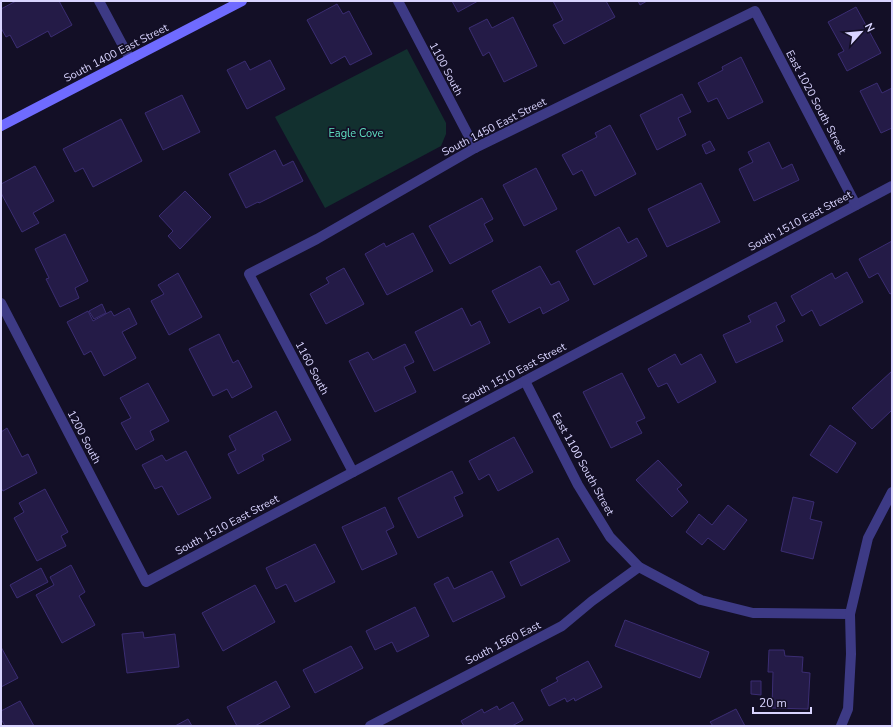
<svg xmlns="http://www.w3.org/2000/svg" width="893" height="727" viewBox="0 0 893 727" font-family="'Nunito Sans',sans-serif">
<rect width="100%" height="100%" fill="#130f26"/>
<!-- park -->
<polygon fill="#12302f" points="407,49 446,123 446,134 441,146 325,208 275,117"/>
<!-- building -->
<g fill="#241b47" stroke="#3b2d73">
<polygon points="16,1 59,1 72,25 51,37 48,31 17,48 10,35 6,37 1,28 1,9"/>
<polygon points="452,1 478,1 458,12"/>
<polygon points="553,1 606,1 615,17 564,44 553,25 563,20"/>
<polygon points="638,1 647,1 640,5"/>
<polygon points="337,4 343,14 349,11 372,54 350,65 345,56 331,64 307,20"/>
<polygon points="856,7 881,53 847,71 838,54 844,51 828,22"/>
<polygon points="513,17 537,66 504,82 489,52 483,56 469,28 487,19 492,28"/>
<polygon points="741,57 763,102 728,119 717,98 708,102 698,83 723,70 722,67"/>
<polygon points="270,60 285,89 247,109 227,70 245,61 250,70"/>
<polygon points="877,83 882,93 892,88 892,128 881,133 860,91"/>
<polygon points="682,94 691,112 678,118 686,135 657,150 640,115"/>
<polygon points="182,95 200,132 163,150 145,113"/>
<polygon points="121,119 142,161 93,187 83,168 75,172 63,149"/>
<polygon points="610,125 636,174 595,196 582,170 573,175 562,155 597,137 595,133"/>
<polygon points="710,141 715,150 706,154 702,145"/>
<polygon points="769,142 782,169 792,164 799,180 754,201 739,169 753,162 748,152"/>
<polygon points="275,150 283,166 293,161 303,181 259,203 258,202 246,208 229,174"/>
<polygon points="35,166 54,201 33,213 39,223 22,232 1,193 1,184"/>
<polygon points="536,168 557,209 524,226 503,185"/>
<polygon points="701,183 720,222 667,247 648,209"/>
<polygon points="185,191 211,217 180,249 168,236 173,231 159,216"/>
<polygon points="482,198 493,219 484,224 493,241 450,264 429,226"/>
<polygon points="619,227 628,243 637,238 647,256 594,285 576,251"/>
<polygon points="413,233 433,271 387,295 365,254 384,243 386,247"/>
<polygon points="65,234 88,281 75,288 79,298 60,307 46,279 49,278 35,249"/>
<polygon points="892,241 892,293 890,294 878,273 869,278 859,259"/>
<polygon points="540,266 551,285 559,281 569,300 543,314 540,307 509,323 492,291"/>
<polygon points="344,268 364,304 326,324 310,294 329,283 326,278"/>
<polygon points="847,272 863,302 820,326 812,310 802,316 791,296 832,273 835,279"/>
<polygon points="178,273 202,317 169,335 151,301 164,294 158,285"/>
<polygon points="776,302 785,321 776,326 783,341 736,363 723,335 751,322 748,316"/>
<polygon points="102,304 106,313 94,319 89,311"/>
<polygon points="129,308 137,324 122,332 136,358 104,376 91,351 84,355 67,322 88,311 93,321 111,311 114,316"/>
<polygon points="462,308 471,326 480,321 490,343 434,371 415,332"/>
<polygon points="219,334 233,363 238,360 252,387 232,398 227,389 213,396 189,349"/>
<polygon points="405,344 414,362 404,367 416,392 375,412 349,361 368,352 373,360"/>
<polygon points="675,354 681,365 701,354 716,382 678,403 667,383 658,387 648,369"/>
<polygon points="892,371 892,410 872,429 852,408"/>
<polygon points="622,373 645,418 636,422 642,433 611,448 583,392"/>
<polygon points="148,383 169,421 150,431 154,440 136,450 121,423 131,418 120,398"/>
<polygon points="276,411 291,440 262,455 264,460 238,474 228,454 236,450 229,436"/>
<polygon points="830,425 856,443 837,473 810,455"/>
<polygon points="7,428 22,457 28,454 37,473 3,491 1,488 1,432"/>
<polygon points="514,437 533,472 498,491 489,474 479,480 469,461"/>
<polygon points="186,451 211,498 178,515 162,486 155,489 142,465 162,455 166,461"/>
<polygon points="658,460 682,485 677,489 688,502 672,517 636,480"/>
<polygon points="452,471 463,493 454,497 463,516 418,538 398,498"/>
<polygon points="45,489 68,532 61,536 66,546 37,561 14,518 24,512 19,503"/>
<polygon points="793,497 814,502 810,519 822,522 813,559 781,551"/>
<polygon points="728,505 747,520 724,550 708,538 702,545 686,532 699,514 712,525"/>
<polygon points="385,507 394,527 386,531 397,554 362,570 342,527"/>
<polygon points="558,538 570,561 521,586 510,562"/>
<polygon points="315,544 335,582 295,602 286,584 276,589 266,568"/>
<polygon points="71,565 85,592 79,596 95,625 62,643 36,595 54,585 50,577"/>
<polygon points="41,568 48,582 17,598 10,585"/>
<polygon points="492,571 505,597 453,622 434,584 448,577 454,589"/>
<polygon points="255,585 275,622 223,651 202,613"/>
<polygon points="415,607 429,636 397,652 392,642 375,650 366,631"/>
<polygon points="625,620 709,652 700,678 615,646"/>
<polygon points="143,632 144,638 175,634 179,667 127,673 122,634"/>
<polygon points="351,646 363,668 315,693 303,670"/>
<polygon points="1,647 18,678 1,687"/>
<polygon points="769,650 784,650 785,656 803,657 802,672 810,673 808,709 772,708 773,672 768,672"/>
<polygon points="588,661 602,687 575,701 574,698 567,702 565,698 549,706 541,690 558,681 556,678"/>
<polygon points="276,681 290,707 255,726 237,726 227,707"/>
<polygon points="751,681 761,681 761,695 751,694"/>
<polygon points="20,701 34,726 5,726 1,719 1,711"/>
<polygon points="513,702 523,720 512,726 464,726 461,721 482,709 484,713 497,706 499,710"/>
<polygon points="736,709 745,726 713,726 710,722"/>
<polygon points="188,719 192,726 175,726"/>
</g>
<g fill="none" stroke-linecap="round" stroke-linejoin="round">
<!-- street -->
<g stroke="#3d3a85" stroke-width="10">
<polyline points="99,1 130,59"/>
<polyline points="398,1 475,148"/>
<polyline points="1,303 146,582 892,186"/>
<polyline points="525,381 578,485 610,537 639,567 701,600 753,613 850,614"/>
<polyline points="353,472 249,274 317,239 475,148 755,11 856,205"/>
<polyline points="370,726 562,626 592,601 639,567"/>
<polyline points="841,726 848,709 851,654 850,614 868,538 892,492"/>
</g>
<!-- secondary -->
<polyline stroke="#6f6bff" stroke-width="10" points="1,126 242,1"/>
</g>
<g text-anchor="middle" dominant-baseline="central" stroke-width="3.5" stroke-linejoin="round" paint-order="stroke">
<!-- street labels -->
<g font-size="11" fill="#d9d4ff" stroke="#130f26">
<text transform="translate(116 53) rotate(-27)">South 1400 East Street</text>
<text transform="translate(446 69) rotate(62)">1100 South</text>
<text transform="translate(816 102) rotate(62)">East 1020 South Street</text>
<text transform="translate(494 127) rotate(-27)">South 1450 East Street</text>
<text transform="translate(800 221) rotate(-28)">South 1510 East Street</text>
<text transform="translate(312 368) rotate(62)">1160 South</text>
<text transform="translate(514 373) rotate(-28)">South 1510 East Street</text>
<text transform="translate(84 437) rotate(62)">1200 South</text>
<text transform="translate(583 464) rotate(61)">East 1100 South Street</text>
<text transform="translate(227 525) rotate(-28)">South 1510 East Street</text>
<text transform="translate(503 643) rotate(-27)">South 1560 East</text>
</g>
<!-- park labels -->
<g font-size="11" fill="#5fe0c0" stroke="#130f26">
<text x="356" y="133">Eagle Cove</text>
</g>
</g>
<!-- border -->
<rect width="893" height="727" fill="none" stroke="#d9d4ff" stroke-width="4"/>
<!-- north arrow -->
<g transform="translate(861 32) rotate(63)" stroke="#130f26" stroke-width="3" paint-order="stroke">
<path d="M0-3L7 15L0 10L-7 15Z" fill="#d9d4ff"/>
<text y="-6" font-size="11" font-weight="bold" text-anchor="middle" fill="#d9d4ff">N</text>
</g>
<!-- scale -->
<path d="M753 707v6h58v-6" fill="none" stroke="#d9d4ff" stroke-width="2"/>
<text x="759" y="707" font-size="12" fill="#d9d4ff" stroke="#130f26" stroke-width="3" paint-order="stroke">20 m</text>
</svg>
